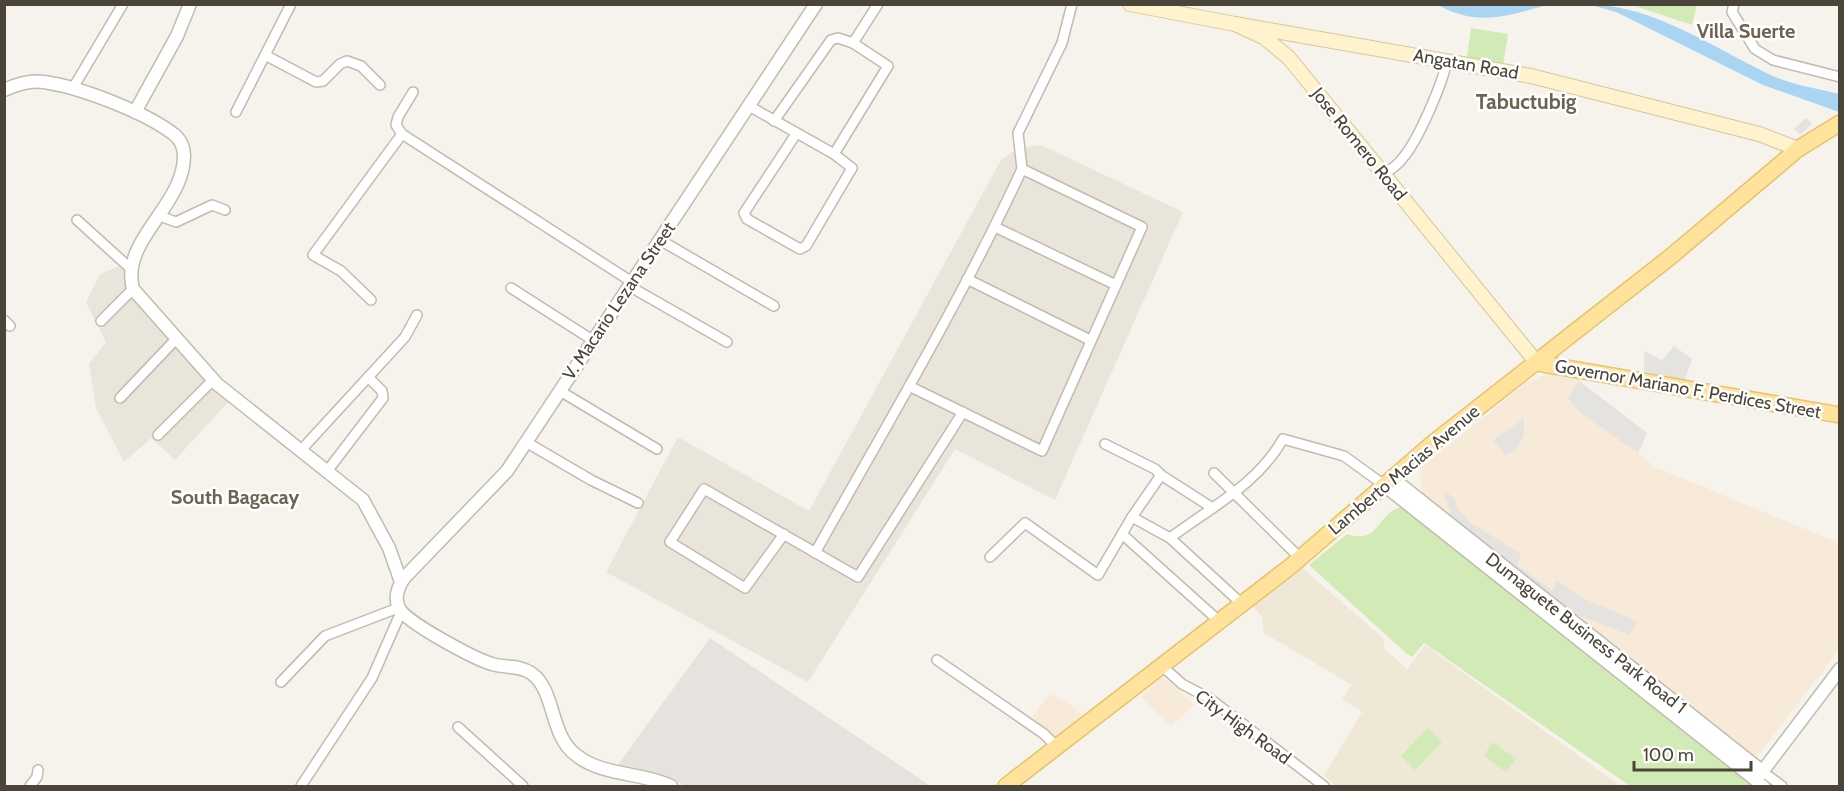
<svg xmlns="http://www.w3.org/2000/svg" width="1844" height="791" viewBox="0 0 1844 791" font-family="Cabin,sans-serif">
<rect width="100%" height="100%" fill="#f6f3ec"/>
<!-- residential -->
<g fill="#eae5da">
<polygon points="1041,145 1183,212 1055,500 955,449 808,682 606,572 678,437 809,511 1001,160 1018,148"/>
<polygon points="122,265 127,283 229,401 175,460 151,438 124,462 96,408 89,364 106,342 86,302 100,274"/>
</g>
<!-- commercial -->
<g fill="#f7ead8">
<polygon points="1550,373 1572,375 1647,433 1638,453 1655,467 1839,543 1839,650 1756,758 1753,759 1423,494 1419,476 1422,467 1527,382"/>
<polygon points="1163,677 1194,705 1171,726 1140,697"/>
<polygon points="1050,694 1068,703 1088,719 1061,741 1050,735 1032,717"/>
</g>
<!-- industrial -->
<polygon fill="#e6e2dd" points="710,638 926,783 928,786 684,786 673,778 617,766"/>
<!-- education -->
<polygon fill="#efe8d6" points="1299,565 1383,638 1385,649 1407,669 1425,645 1621,786 1336,786 1324,776 1362,712 1342,699 1352,685 1264,633 1262,617 1252,605"/>
<!-- green -->
<g fill="#d2eab5">
<polygon points="1632,5 1697,4 1697,5 1692,25"/>
<polygon points="1471,28 1508,34 1503,65 1467,57"/>
<path d="M1401,507l6,2 350,277h-127l-206,-143 -12,14 -5,-3 -98,-89 38,-31c33,11 29,-20 54,-27z"/>
<polygon points="1428,728 1442,742 1415,770 1401,756"/>
<polygon points="1493,742 1516,759 1506,772 1484,755"/>
</g>
<!-- parking -->
<g fill="#e5e3e0">
<polygon points="1806,118 1812,124 1800,135 1794,129"/>
<polygon points="1674,346 1692,359 1684,382 1644,375 1644,351 1662,360"/>
<polygon points="1579,381 1647,433 1638,453 1581,413 1568,398"/>
<polygon points="1524,418 1524,435 1517,448 1506,456 1493,440"/>
<polygon points="1444,492 1454,497 1458,508 1470,522 1521,554 1517,565 1553,591 1556,580 1585,599 1638,622 1629,635 1568,611 1452,519"/>
</g>
<!-- water -->
<g fill="#a9d4f2">
<path d="M1438,5h109c-41,11 -69,22 -109,0z"/>
<path d="M1591,5c61,-1 128,46 182,71 20,9 45,13 66,18v18l-76,-27 -147,-73z"/>
</g>
<g fill="none" stroke-linecap="round" stroke-linejoin="round">
<defs>
<g id="minor">
<polyline points="1734,4 1732,12 1755,49 1773,60 1840,77"/>
<polyline points="265,55 316,82 323,81 340,64 347,61 361,66 380,85"/>
<polyline points="73,88 123,4"/>
<polyline points="413,92 398,117 396,125 402,134 632,282"/>
<polyline points="749,106 834,154 852,168 806,246 800,249 747,219 744,213 796,134"/>
<polyline points="236,112 291,4"/>
<polyline points="774,121 831,40 838,38 853,43"/>
<polyline points="834,154 888,66 853,43 878,4"/>
<polyline points="1022,169 1018,133 1062,43 1072,4"/>
<path d="M1384,174c6,-4 14,-9 18,-15 16,-18 41,-76 45,-99"/>
<polyline points="160,216 176,222 212,205 225,210"/>
<polyline points="77,220 130,268"/>
<polyline points="995,227 1116,285"/>
<polyline points="660,240 774,306"/>
<polyline points="967,279 1090,340"/>
<polyline points="629,286 727,342"/>
<polyline points="511,288 594,341"/>
<polyline points="371,300 341,271 313,255 402,134"/>
<polyline points="4,320 10,326"/>
<polyline points="101,321 133,289"/>
<polyline points="560,391 657,449"/>
<polyline points="120,398 177,338"/>
<polyline points="158,435 213,380"/>
<polyline points="526,442 591,480 638,503"/>
<polyline points="1105,444 1155,469 1161,475 1211,507"/>
<polyline points="302,449 405,337 417,315"/>
<polyline points="328,470 383,398 382,391 368,377"/>
<polyline points="1214,473 1300,558"/>
<polyline points="1132,517 1170,538 1242,604"/>
<polyline points="784,534 745,588 670,542 704,489 858,577 963,412"/>
<polyline points="1122,534 1219,621"/>
<path d="M1170,538c41,-31 87,-53 113,-99l61,17 40,29"/>
<path d="M815,553c71,-127 146,-252 207,-384l120,58 -100,224 -133,-65"/>
<polyline points="990,557 1025,523 1098,575 1132,517 1161,475"/>
<polyline points="937,660 1044,734 1057,747"/>
<polyline points="1162,666 1182,684 1209,698 1324,786"/>
<polyline points="281,682 325,636 398,608"/>
<polyline points="458,727 523,786"/>
<polyline points="1763,772 1782,786"/>
<polyline points="1756,780 1765,786"/>
<polyline points="30,786 37,777 38,770"/>
<polyline points="301,786 372,678 401,612"/>
</g>
<g id="tertiary">
<path d="M4,90c13,-6 26,-10 40,-8 36,5 104,31 132,54 5,5 8,13 8,20 0,50 -64,84 -51,133l84,95 146,116 26,48 12,34"/>
<polyline points="135,112 177,36 190,4"/>
<polyline points="1392,478 1763,772"/>
<polyline points="1384,485 1756,780 1840,669"/>
<path d="M671,786c-30,-14 -69,-10 -95,-31 -27,-20 -20,-65 -45,-82 -11,-8 -27,-5 -39,-9 -17,-5 -87,-42 -93,-56 -5,-10 -1,-21 5,-30l103,-107 309,-467"/>
</g>
<g id="secondary">
<polyline points="1130,4 1235,24 1265,38 1289,58 1537,363"/>
<polyline points="1235,24 1531,76 1759,134 1798,149"/>
</g>
<g id="primary">
<polyline points="1537,363 1840,415"/>
<polyline points="1006,786 1291,566 1433,443 1669,258 1798,149 1840,123"/>
</g>
</defs>
<!-- minor casing -->
<use href="#minor" stroke="#c2bbae" stroke-width="12"/>
<!-- tertiary casing -->
<use href="#tertiary" stroke="#c2bbae" stroke-width="15"/>
<!-- secondary casing -->
<use href="#secondary" stroke="#d6c79b" stroke-width="16"/>
<!-- primary casing -->
<use href="#primary" stroke="#e6c16a" stroke-width="18"/>
<!-- minor -->
<use href="#minor" stroke="#fff" stroke-width="9"/>
<!-- tertiary -->
<use href="#tertiary" stroke="#fff" stroke-width="12"/>
<!-- secondary -->
<use href="#secondary" stroke="#fff3cd" stroke-width="14"/>
<!-- primary -->
<use href="#primary" stroke="#ffe39c" stroke-width="15"/>
</g>
<g text-anchor="middle" dominant-baseline="central" stroke-width="5" stroke-linejoin="round" paint-order="stroke">
<!-- street labels -->
<g font-size="18" fill="#4b4439" stroke="#fff">
<text transform="translate(1466 64) rotate(10)">Angatan Road</text>
<text transform="translate(1359 144) rotate(51)">Jose Romero Road</text>
<text transform="translate(619 301) rotate(-56)">V. Macario Lezana Street</text>
<text transform="translate(1688 389) rotate(10)">Governor Mariano F. Perdices Street</text>
<text transform="translate(1404 470) rotate(-40)">Lamberto Macias Avenue</text>
<text transform="translate(1586 633) rotate(38)">Dumaguete Business Park Road 1</text>
<text transform="translate(1243 727) rotate(36)">City High Road</text>
</g>
<!-- neighbourhood labels -->
<g font-size="20" font-weight="bold" fill="#6e6250" stroke="#fff">
<text x="1746" y="31">Villa Suerte</text>
<text x="235" y="497">South Bagacay</text>
</g>
<!-- quarter labels -->
<g font-size="21" font-weight="bold" fill="#6e6250" stroke="#fff">
<text x="1526" y="101">Tabuctubig</text>
</g>
</g>
<!-- border -->
<rect width="1844" height="791" fill="none" stroke="#4b4439" stroke-width="12"/>
<!-- scale -->
<path d="M1634 761v9h117v-9" fill="none" stroke="#4b4439" stroke-width="3"/>
<text x="1643" y="761" font-size="18" fill="#4b4439" stroke="#ffffff" stroke-width="4.5" paint-order="stroke">100 m</text>
</svg>
